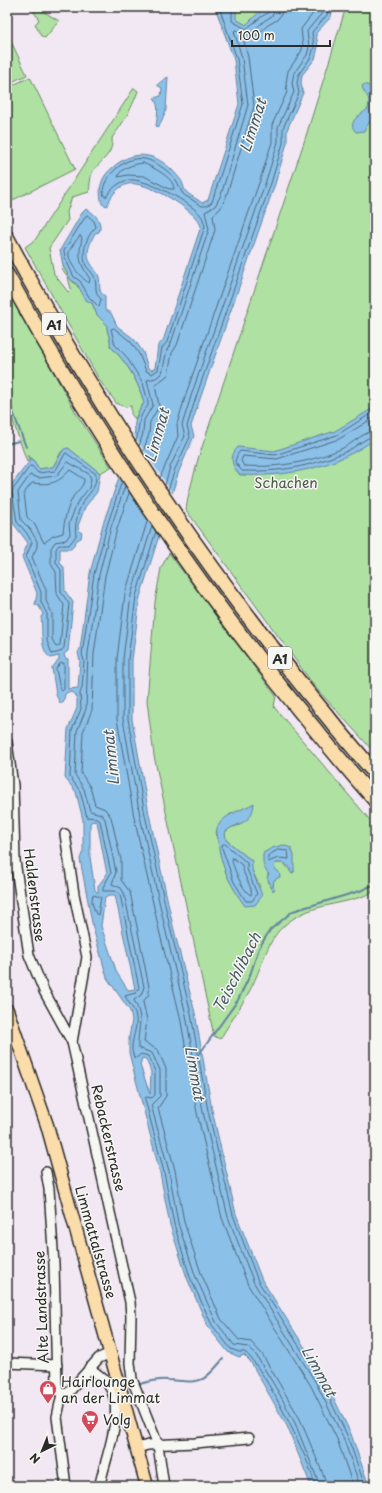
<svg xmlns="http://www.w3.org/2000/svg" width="382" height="1493" viewBox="0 0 382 1493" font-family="'Playpen Sans',sans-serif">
<rect width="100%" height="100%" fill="#f2e8f3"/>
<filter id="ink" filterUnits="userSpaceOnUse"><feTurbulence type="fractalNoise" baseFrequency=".025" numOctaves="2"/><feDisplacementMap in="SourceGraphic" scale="8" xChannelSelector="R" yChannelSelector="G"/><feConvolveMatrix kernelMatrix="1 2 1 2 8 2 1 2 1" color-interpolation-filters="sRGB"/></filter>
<g filter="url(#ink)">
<!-- green -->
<g fill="#aee1a2" stroke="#6c8666" fill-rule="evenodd">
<polygon points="31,7 36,7 59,21 45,38 41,36 35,24 39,20"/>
<polygon points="236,7 268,7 258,14 246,25 235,19"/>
<polygon points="346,7 375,7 375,753 316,688 186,510 188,497 198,459 305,139"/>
<polygon points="7,33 27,75 7,84"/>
<polygon points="30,77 75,169 11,201 7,192 7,88"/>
<path d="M134,88l4,3c-8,21 -13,29 -26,47 2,17 -12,22 -20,35 -2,5 -2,14 -3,19l-17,5 -5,15 1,8 -19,28 5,26 14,18 3,-3 -3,-12 -6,-8 2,-2 7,13 12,12 3,8 6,3 5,12 10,10c-1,8 5,14 3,21 17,17 28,34 34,57l-5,7 -4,9 -4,-5v-8l-5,1 -9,-3 -17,-23 -75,-134 10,-7z"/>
<polygon points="7,288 76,413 111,467 100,473 68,448 61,452 53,467 39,469 32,458 27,462 7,404"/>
<path d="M169,553l107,143 -2,11 101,119v65c-20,11 -46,12 -67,20 -43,18 -40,46 -59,81 -9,16 -19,31 -29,47l-6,-3 -60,-280 -7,-55 8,-99 6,-34zM254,804l-14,21 -10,3 -5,4 1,8 26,21 -1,7 9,19 -20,11c-4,-9 -11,-16 -14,-25 -5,-14 -7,-26 -10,-41l14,-18 14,-4zM266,853l27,11 1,8 -2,1 -8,-10h-10l-1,27 -4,-6z"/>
</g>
<!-- water -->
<g fill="#8bc0e9" stroke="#65849d" fill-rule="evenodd">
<path d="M215,7h21v12l10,6 12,-12 10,-6h65l-2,10 -15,16 2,14 -3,12 -13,16 -1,8 2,10 -16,37v13l-12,41 -74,212 -10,30 3,10 -15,35 -39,126 -8,63v59l17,95 24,112 22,87 17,97 24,104 26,66 62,98 27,56 18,52h-58l-24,-60 -37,-65 -6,-6 -5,2 -11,-5 -20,-25 -21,-49 -17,-53 -10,-52 -31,-120v-15l3,-18 -2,-9 -23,-33 -14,-50 -13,-69 3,-8v-31l-7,-28 -11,-14 3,-49 9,-21v-11l-3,-4 -6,-1 -3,2 -2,9h-3l-4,-8 -4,-27 7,-9v-3l-8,2c-12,-7 -8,-29 -10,-41l2,-3 -4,-8 -4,-1 2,-12 -15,-36 6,-14 -15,-20 -5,-34 24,-31 7,11 14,-2 11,-18 4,-1 32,25 -3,19 -12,15 -7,19 1,5 3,2 -1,5 -4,2 -6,9h-11v14l4,4 1,24 8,11 -5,49 -4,3 1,4 3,1v30l10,-1 2,-27 -2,-8 2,-4 10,-76 13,-49 32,-93c-2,-12 4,-19 9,-28 -6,-23 -17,-41 -34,-57 2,-7 -4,-14 -3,-21l-10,-10 -5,-12 -6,-3 -9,-16 -6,-4 -8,-14 -3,-16 22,-37 4,-4c9,4 17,13 13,23l-4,1c-3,6 -7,14 -7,21 0,10 8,14 11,23 2,7 -2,15 6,19v14l6,3 6,13 17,13 9,13 5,16 4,2 3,-2 3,-23 5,-4 38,-115c-6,-17 -56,-46 -73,-42 -11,3 -17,12 -21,22l-5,-2c-4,-14 -2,-26 10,-36 24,-22 49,-14 68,11 3,3 3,7 5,11 3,5 13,9 17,13l6,-3 31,-96 -5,-44zM92,821l5,1 10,52 -9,12v7l-3,-3 -5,-33v-33zM109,895h6l20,94 -7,1 -11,-17 -16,-47 4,-29zM142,1058l4,1 5,13 -1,22 -10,-29z"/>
<path d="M168,77l-2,33 -7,17 -3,-1c1,-9 4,-20 -2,-28l7,-2 1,-8 -5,-3 6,-5z"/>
<path d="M365,84l10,5v24l-11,18 -8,1c-10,-10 4,-17 12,-23 3,-16 -3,-11 -6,-23z"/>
<path d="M375,407v32c-40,29 -87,38 -135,36 -9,-10 -11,-18 -2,-28l36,4 61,-20z"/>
<path d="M254,803c-2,23 -16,18 -29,29l1,8 26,21c-2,12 7,23 10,35l-7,9 -10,1c-14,-19 -25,-41 -27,-65 0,-6 -3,-10 0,-15 6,-12 25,-16 36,-23z"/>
<path d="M283,845l8,3 3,7v17h-4v-4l-6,-5h-9l-1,5 5,4 1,5 -6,3 -1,7 2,2 -2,2 -6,-14 2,-3c-7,-6 -6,-13 -6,-21l9,-5z"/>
</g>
<!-- pier -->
<polygon fill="#f2e8f3" points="132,432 173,494 160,538 117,475"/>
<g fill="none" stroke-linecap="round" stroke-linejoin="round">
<!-- shore -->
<g stroke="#516777" stroke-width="1">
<polyline points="232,7 232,21 246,29 261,17 269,12 271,7"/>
<path d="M143,163c9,4 31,14 31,26h-5l-25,-13 -16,-1 -10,2c2,-9 16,-13 25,-14z"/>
<path d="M87,215l7,6 2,6c-10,9 -15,26 -10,39 3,4 8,8 9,13 2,8 -1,14 6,20l-2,8 -10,-10 -9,-16 -6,-4 -9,-19 -1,-7z"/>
<path d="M80,236l2,2c-4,20 -3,24 8,41l-1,4c-8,-5 -22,-21 -20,-31 2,-5 7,-12 11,-16z"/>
<path d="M375,411l-38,24 -62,20 -35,-4 -3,4 -2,7 7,9c39,1 67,-4 103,-19 10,-4 20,-15 30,-16"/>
<path d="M375,417l-36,22 -62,20 -34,-3 -2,5 3,5c35,2 69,-4 101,-19 9,-5 19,-15 30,-16"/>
<path d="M136,441c4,-13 1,-25 12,-35v-4l-5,-19 -18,-28 -10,-10 -4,-16 3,-1 17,14 8,12 7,17 6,3 6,-4 4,-22 5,-6 38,-116c-1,-3 -2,-7 -3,-9 -9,-14 -58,-40 -74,-37 -9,2 -17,9 -22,17l-2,-1c-5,-14 15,-33 27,-36 9,-3 17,-1 24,3 8,4 16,11 21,17 3,4 4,10 7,14 3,3 7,4 11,7 7,5 10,8 18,1l31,-98 -6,-45 -18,-52"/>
<polyline points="139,446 143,433 144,420 153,405 147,380 156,378 162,373 167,350 171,343 209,229 205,212 215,206 221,195 248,105 242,58 234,31 237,30 244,34 251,33 264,21 272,16 276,7"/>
<polyline points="143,452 149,434 150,422 159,406 155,385 168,375 172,353 177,345 215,230 213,215 220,209 226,197 254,106 248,57 244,42 255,37 268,25 277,20 281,15 282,7"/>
<path d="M66,453l30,21c0,14 -4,16 -12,26 -6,9 -10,25 -8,36l-7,9h-10l-3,4v14l5,7v22l8,12 -5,44 -4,4 -8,2 -5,-13v-27l-6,-12v-10l-15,-35 6,-15 -6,-10 -9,-10 -5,-31 18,-25h2l6,7 17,-2z"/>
<polygon points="68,462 89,474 91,479 89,488 77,503 69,524 70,534 66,540 55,542 51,548 51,564 56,572 57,594 64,605 60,645 56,647 52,639 52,613 46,601 46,590 32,557 37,547 37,541 30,529 21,520 18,492 30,475 39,478 56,476"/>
<path d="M70,470l14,9c0,8 -7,11 -11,18 -6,11 -9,24 -10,36l-10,3 -9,7 -9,-18 -8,-8 -3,-24 8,-10c19,2 25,1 38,-13z"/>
<polyline points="160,478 178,436 177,424 187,391 260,180 272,142 272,125 287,92 286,83 288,71 301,52 303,46 301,29 318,7"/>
<path d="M122,481l-15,45 -13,48 -12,80 2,7 -2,27 -2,5 1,16 -9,21 -2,47 10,14 7,26 10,1 3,3 11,52 -8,14v4h12l5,3 19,94 -3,5 -11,3c4,8 10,13 11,22 2,13 -9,28 -1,41l6,-5 7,2 7,15v24l-3,3 -6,-1 -1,2 19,73 10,52 16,53 22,48 19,24 8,3h6c18,14 67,111 70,134"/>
<polyline points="165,485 170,467 185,436 182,425 192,393 266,181 278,142 278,127 294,92 292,83 294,73 307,55 309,47 307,31 322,13 324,7"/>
<path d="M125,486l-14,41 -12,48 -11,78 -2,56 -9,22 -2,44 9,14 6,22 11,3 4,5 11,53 -4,12 9,4 3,5 20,94 -3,8 -7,5c11,21 3,27 4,48l14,5 8,17v26l-9,9 18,66 9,52 17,52 21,47 18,23 14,2 8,8 23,38 16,30 25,63"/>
<polyline points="168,490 175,469 190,437 187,426 197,394 271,183 283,143 283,128 299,93 297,83 299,74 311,57 314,47 312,32 327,15 329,7"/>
<polyline points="129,493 117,529 105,576 94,654 92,710 83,732 81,773 90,787 95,805 105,809 111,817 121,860 121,880 130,892 149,987 149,994 143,1002 147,1020 144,1042 158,1050 166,1069 166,1096 158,1108 175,1170 184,1222 201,1273 221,1319 239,1340 251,1342 262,1354 300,1419 325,1479 326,1486"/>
<polyline points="148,519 125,594 117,659 117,719 134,817 159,930 180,1016 197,1113 222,1218 248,1285 311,1386 337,1439 353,1486"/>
<polyline points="152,526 131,595 123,659 123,719 140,816 165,928 186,1015 203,1112 228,1217 254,1283 316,1383 343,1437 360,1486"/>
<polyline points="156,531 136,596 128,659 128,719 145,815 170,927 191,1014 208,1111 233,1215 258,1281 321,1381 347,1435 365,1486"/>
<polygon points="61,663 64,663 64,689 62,691 60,689 56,669"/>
<polygon points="225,844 247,863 247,869 257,894 252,901 246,901 234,882 222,848 222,845"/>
<polygon points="278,850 288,851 289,859 278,858 268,862 268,856"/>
<path d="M233,858l9,7c0,9 12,24 9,30 -8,-3 -17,-26 -19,-34z"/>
<polygon points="93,895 101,897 98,915 96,914 92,903"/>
</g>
<!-- stream -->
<g stroke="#65849d" stroke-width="2">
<polyline points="7,396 26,447"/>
<polyline points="7,444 19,441"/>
<polyline points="28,455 30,460"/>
<polyline points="200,1053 238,1000 250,975 259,948 270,930 293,911 360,891 375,884"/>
<path d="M139,1384c9,-2 19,-5 28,-4 33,2 34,6 56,-21"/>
</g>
<defs>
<g id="minor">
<polyline points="7,742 13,785 15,861 29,955 44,991 72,1042"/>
<polyline points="65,834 74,894 87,957 72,1042 130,1302 131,1316 130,1363 132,1379 158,1445 164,1486"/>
<polyline points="46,1172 49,1189 54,1265 57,1384 58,1391 62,1394"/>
<polyline points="7,1363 57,1365"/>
<path d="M89,1368c6,4 12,8 17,14 22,24 0,73 -6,102"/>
<polyline points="62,1394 57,1417 66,1486"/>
<polyline points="62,1394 68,1393 99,1358 111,1353"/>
<polyline points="137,1448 148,1445 195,1443 249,1438"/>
</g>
<polyline id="major" points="7,1010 47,1125 147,1486"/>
<g id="highway">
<path d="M7,238c102,192 226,371 368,535"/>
<path d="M7,275c103,188 226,363 368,525"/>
</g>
</defs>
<!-- minor casing -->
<use href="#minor" stroke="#2b2b2b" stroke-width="12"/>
<!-- major casing -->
<use href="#major" stroke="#2b2b2b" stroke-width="15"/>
<!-- highway casing -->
<use href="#highway" stroke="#2b2b2b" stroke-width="17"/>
<!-- minor -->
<use href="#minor" stroke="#f6f6f2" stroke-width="9"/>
<!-- major -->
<use href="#major" stroke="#fbdcab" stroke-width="12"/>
<!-- highway -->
<use href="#highway" stroke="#fbdcab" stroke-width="14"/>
</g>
</g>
<!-- icons -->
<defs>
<symbol id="shop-pin" viewBox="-11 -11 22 30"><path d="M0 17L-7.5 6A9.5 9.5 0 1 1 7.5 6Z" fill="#d1495b" stroke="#f6f6f2"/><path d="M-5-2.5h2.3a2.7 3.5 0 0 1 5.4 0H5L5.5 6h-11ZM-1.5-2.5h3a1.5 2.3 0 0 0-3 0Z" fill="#fff"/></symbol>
<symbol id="supermarket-pin" viewBox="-11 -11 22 30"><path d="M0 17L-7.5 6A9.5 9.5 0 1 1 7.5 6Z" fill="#d1495b" stroke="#f6f6f2"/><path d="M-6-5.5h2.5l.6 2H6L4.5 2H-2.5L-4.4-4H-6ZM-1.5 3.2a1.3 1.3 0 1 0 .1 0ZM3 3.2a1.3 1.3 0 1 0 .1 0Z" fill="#fff"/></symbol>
</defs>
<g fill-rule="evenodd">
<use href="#shop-pin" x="38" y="1379" width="20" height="27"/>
<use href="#supermarket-pin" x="80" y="1409" width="20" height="27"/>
</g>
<g text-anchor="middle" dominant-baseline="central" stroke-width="3" stroke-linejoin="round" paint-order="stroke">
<!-- shield labels -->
<g fill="#f6f6f2" stroke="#686867" stroke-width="1">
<rect x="42" y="313" width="24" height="22" rx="3"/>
<rect x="268" y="647" width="24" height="22" rx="3"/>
</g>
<g font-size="13" font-weight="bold" fill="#2b2b2b">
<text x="54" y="324">A1</text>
<text x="280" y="658">A1</text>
</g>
<!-- park labels -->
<g font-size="14" fill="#4c5849" stroke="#f6f6f2">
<text x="286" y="482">Schachen</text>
</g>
<!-- street labels -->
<g font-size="14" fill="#2b2b2b" stroke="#f6f6f2">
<text transform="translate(35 895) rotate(83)">Haldenstrasse</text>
<text transform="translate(109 1138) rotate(77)">Rebackerstrasse</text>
<text transform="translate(96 1242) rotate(74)">Limmattalstrasse</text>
<text transform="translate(41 1307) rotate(-92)">Alte Landstrasse</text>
</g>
<!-- poi labels -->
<g font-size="14" fill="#2b2b2b" stroke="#f6f6f2" text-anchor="start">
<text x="61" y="1381">Hairlounge<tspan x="61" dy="16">an der Limmat</tspan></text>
<text x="103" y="1419">Volg</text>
</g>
<!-- water labels -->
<g font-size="15" font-style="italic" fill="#485864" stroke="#f6f6f2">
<text transform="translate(252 125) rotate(-72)">Limmat</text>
<text transform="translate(156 435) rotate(-74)">Limmat</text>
<text transform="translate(110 758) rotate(-96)">Limmat</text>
<text transform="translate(236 972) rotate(-63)">Teischlibach</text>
<text transform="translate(196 1073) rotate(80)">Limmat</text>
<text transform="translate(320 1371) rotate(61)">Limmat</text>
</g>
</g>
<!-- margin -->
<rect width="382" height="1493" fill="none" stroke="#f6f6f2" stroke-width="24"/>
<rect x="12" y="12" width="358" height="1469" fill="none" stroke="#2b2b2b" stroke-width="1.5" filter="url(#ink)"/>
<!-- north arrow -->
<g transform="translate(42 1451) rotate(223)" stroke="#f6f6f2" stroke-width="3" paint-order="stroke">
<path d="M0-3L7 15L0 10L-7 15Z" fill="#2b2b2b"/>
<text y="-6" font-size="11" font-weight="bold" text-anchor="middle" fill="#2b2b2b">N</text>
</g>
<!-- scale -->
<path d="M232 40v6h98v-6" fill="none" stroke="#2b2b2b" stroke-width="2"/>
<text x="238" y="40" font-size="12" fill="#2b2b2b" stroke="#f6f6f2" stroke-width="3" paint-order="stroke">100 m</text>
</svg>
